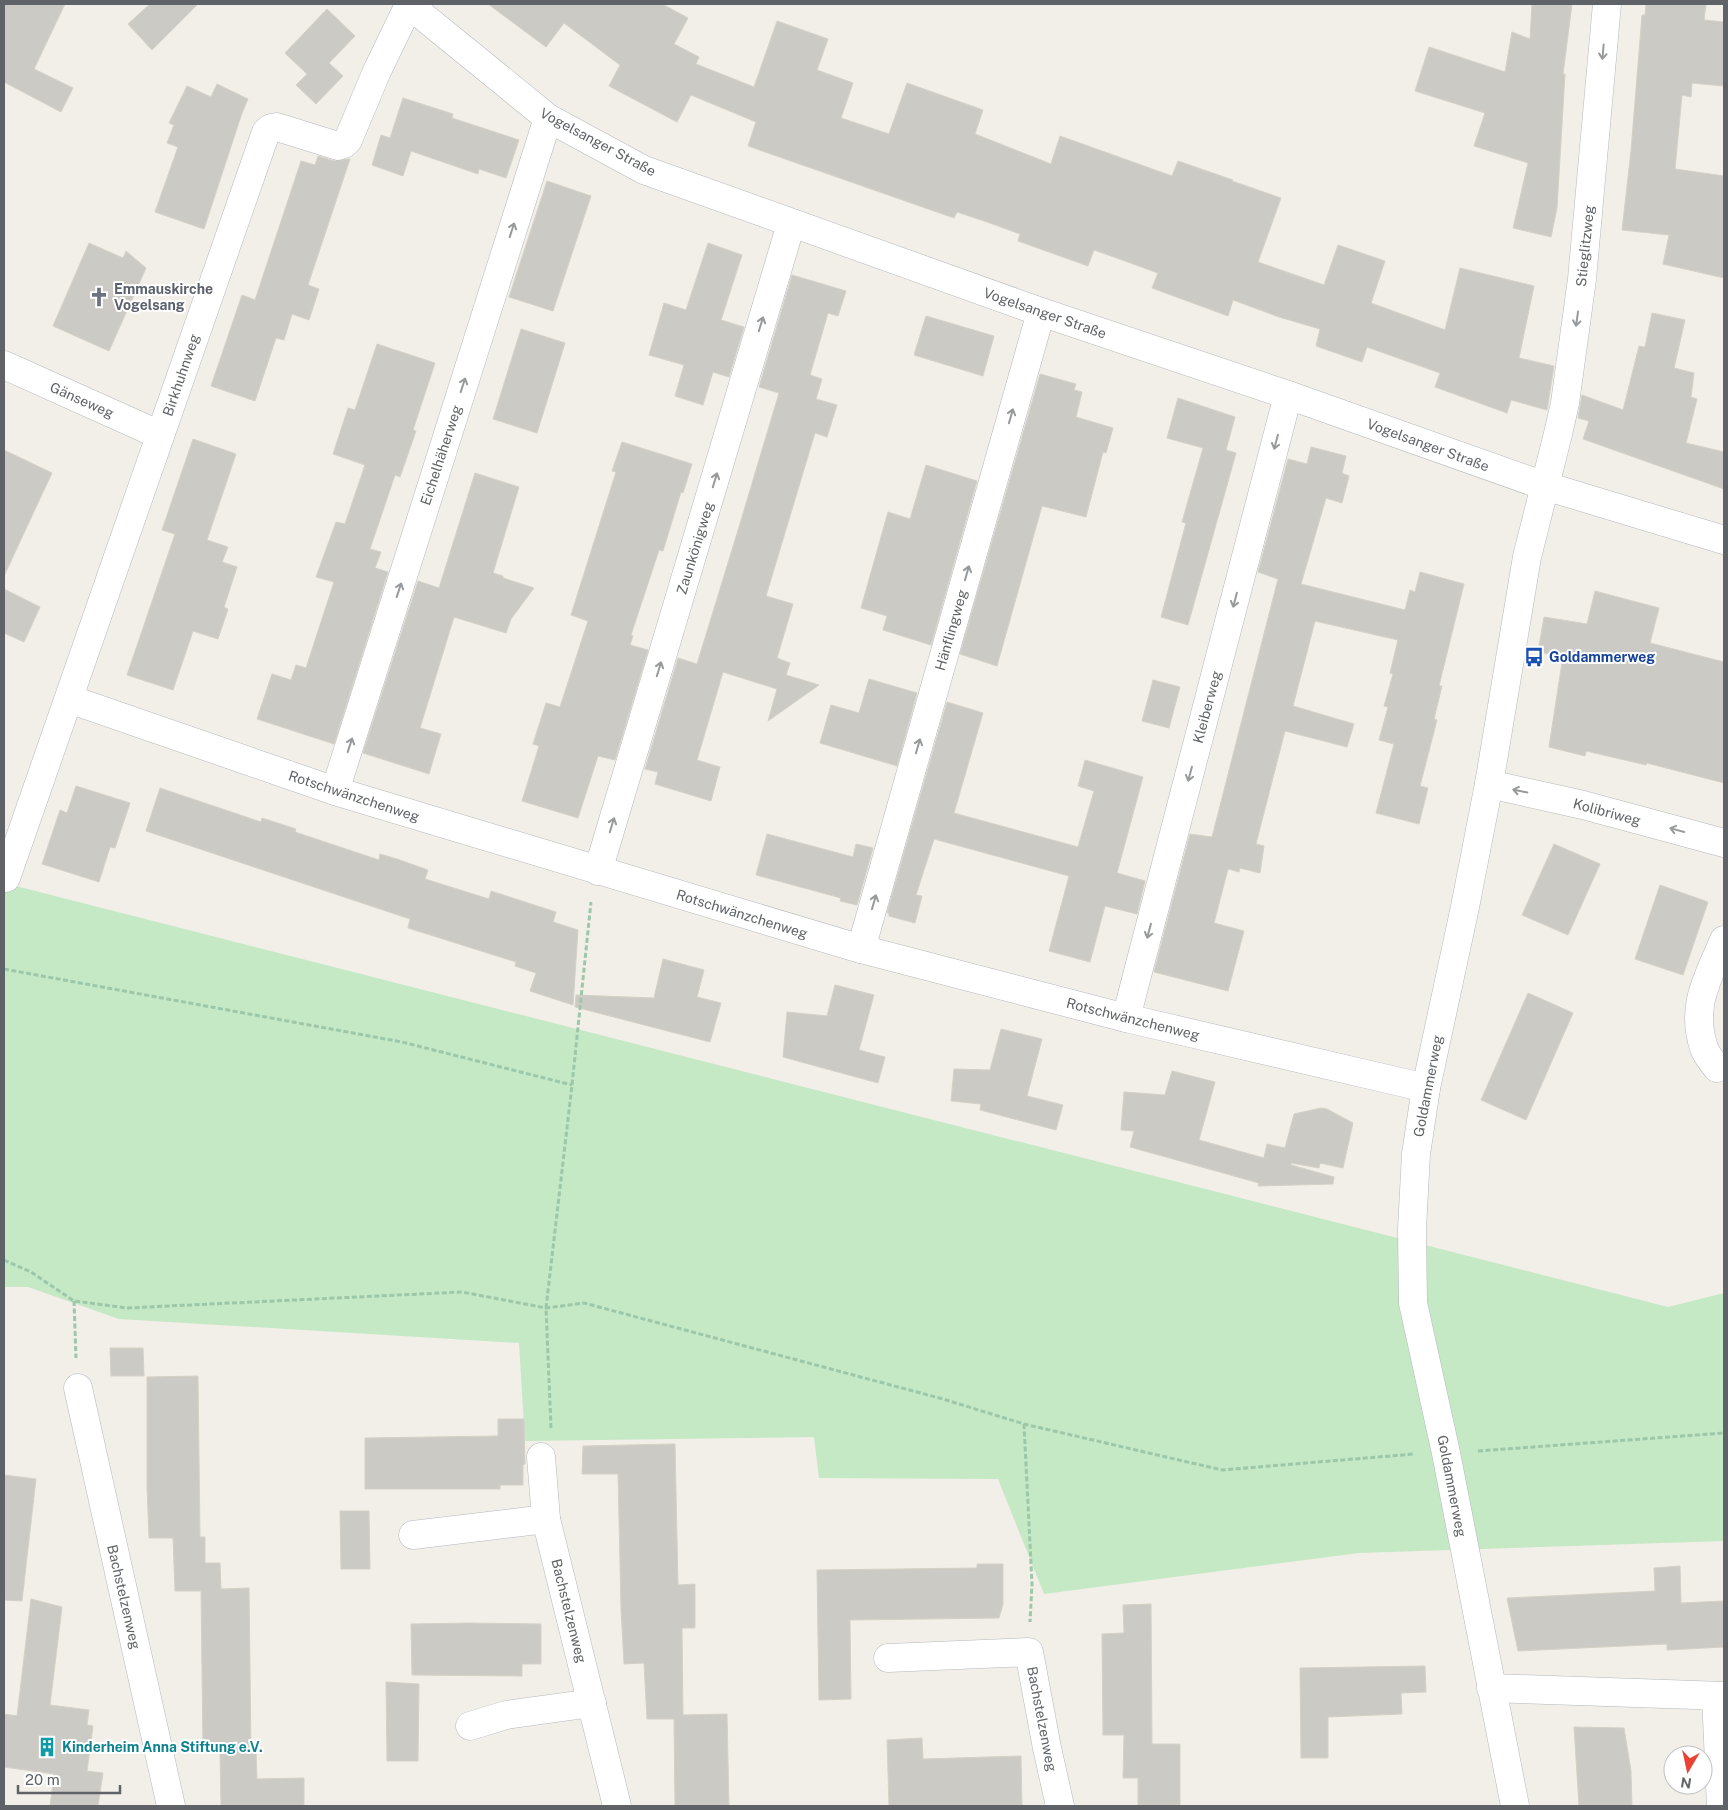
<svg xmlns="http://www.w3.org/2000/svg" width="1728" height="1810" viewBox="0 0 1728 1810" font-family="'Public Sans',sans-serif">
<rect width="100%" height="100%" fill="#f1efe8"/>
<!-- green -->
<polygon fill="#c5e8c5" points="4,883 1668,1307 1724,1293 1724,1541 1359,1553 1044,1594 998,1479 819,1478 814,1437 525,1441 519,1343 119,1319 28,1287 4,1287"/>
<!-- building -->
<g fill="#cccac5" stroke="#d6d1c6">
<polygon points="4,4 65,4 34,69 73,88 61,112 4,82"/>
<polygon points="150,4 198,4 152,50 128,24"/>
<polygon points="488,4 662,4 688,18 674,44 699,57 696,64 754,87 777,21 828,39 817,70 853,83 841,118 889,134 907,83 983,110 975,134 1051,164 1060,136 1172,176 1178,161 1233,180 1232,181 1281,198 1258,262 1324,285 1338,245 1385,261 1371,303 1445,330 1460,268 1534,286 1519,358 1554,366 1547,410 1511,400 1507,413 1435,387 1440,373 1367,347 1362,362 1316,346 1320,329 1279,317 1233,300 1228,316 1152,288 1158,273 1125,261 1094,250 1088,266 1018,241 1020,234 987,222 957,212 954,218 748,146 756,122 691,95 677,122 609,86 620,65 564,23 546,47"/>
<polygon points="1532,4 1572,4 1563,74 1565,74 1557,208 1551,237 1513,228 1528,163 1474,146 1485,113 1415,91 1429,47 1505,72 1512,32 1530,39"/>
<polygon points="1646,4 1706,4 1704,20 1724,22 1724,86 1692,83 1691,97 1682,95 1675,169 1724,176 1724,278 1663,264 1669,235 1622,230 1631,151 1642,15 1645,15"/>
<polygon points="327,9 355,36 329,63 343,76 316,104 296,85 307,74 285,53"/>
<polygon points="217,84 248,99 242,113 204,229 155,212 178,147 167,143 174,125 169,123 187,86 211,97"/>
<polygon points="403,98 453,114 452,118 519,140 506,178 479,169 478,174 411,151 403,176 372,165 381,135 390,138"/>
<polygon points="318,156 334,161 350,159 308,285 319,289 309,320 292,314 284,340 276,338 255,401 211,386 242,295 255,300 301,161 315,165"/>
<polygon points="547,181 591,196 553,311 509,297"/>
<polygon points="89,243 123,258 126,251 146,268 109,351 53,326"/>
<polygon points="708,243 742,255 721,320 744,327 729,377 713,372 703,405 675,396 684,365 649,355 664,303 686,310"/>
<polygon points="792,275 846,291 838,316 828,313 810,375 822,379 816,399 837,405 827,437 815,433 766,596 793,604 777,658 790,663 786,675 819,685 768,721 777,689 723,672 697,760 720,767 711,801 655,784 658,772 645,769 678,658 697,664 739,527 779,393 759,387"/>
<polygon points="1652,313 1685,320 1674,368 1694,373 1691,397 1697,399 1686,443 1724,452 1724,489 1583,439 1589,421 1578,418 1582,395 1623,410 1639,346 1645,347"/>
<polygon points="926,316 994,336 983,376 914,355"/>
<polygon points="521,329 565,343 537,433 493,419"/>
<polygon points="377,344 435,363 413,430 416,431 400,477 395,475 370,549 381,552 375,568 388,572 334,744 257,719 272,674 291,680 296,665 306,668 334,582 316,577 336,522 345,524 365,465 333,454 348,408 355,410"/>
<polygon points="1040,374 1076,384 1074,390 1082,392 1076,417 1113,428 1106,453 1103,452 1086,517 1042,506 997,666 960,654"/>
<polygon points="1178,398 1235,417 1226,450 1236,453 1188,625 1161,617 1186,523 1182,522 1203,448 1167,438"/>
<polygon points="193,439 236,454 207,540 228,547 222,562 237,567 224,607 228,609 218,639 193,631 173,690 127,675 175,534 162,530"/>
<polygon points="622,442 692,464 683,493 681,492 663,551 659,550 631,635 633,636 630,645 648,650 615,760 598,756 578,818 522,801 539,746 533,744 546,703 560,707 588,621 571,615 616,472 612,471"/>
<polygon points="1311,447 1346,456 1342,473 1349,476 1342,503 1326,498 1301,584 1405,610 1410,590 1415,592 1420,572 1464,584 1439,686 1442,686 1434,719 1437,720 1420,786 1428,788 1419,824 1376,813 1394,744 1379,740 1388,707 1384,706 1393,674 1390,673 1398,640 1315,621 1293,706 1354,724 1347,747 1285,731 1256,844 1264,846 1260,873 1240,868 1239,872 1228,869 1214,923 1244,931 1228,991 1154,972 1190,834 1212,837 1278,579 1258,572 1288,459 1307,464"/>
<polygon points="4,450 52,473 4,576"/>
<polygon points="926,465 977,481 931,645 883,630 887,616 861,608 888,512 910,519"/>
<polygon points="475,473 519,487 493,573 503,576 503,578 534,588 511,619 506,633 454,617 420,728 441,734 429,774 363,753 418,581 439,588"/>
<polygon points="4,589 40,607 24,642 4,633"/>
<polygon points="1595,591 1659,608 1650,643 1724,662 1724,783 1647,763 1646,765 1586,751 1585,756 1549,747 1563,656 1538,652 1544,617 1587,624"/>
<polygon points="869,679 917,693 897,766 820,743 831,705 859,713"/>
<polygon points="1153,680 1180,687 1169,728 1142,721"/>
<polygon points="947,702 983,713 954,813 1078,847 1094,791 1078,786 1085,760 1143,777 1117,873 1145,881 1137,914 1105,906 1090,962 1049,951 1069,876 934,839 916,895 922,896 915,923 889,916 889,913 887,913"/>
<polygon points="76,786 130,803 115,848 110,847 99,882 42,864 60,810 67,813"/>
<polygon points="160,788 261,822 262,818 296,829 295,832 379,860 380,854 397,859 428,870 425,879 489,899 491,891 556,912 553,922 578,930 573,1005 530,991 536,973 515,966 516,962 408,928 410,919 146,831"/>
<polygon points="767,834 853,857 856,844 873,848 857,905 840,901 841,898 756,875"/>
<polygon points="1554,844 1600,864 1568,935 1522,915"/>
<polygon points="1660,885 1708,902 1683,975 1635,959"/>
<polygon points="663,959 704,970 697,997 721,1003 710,1042 575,1007 576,995 654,998"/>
<polygon points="835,985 874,995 859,1050 885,1057 878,1083 783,1057 787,1012 827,1016"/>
<polygon points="1528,993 1573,1013 1526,1120 1481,1100"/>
<polygon points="1001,1029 1042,1039 1027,1096 1063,1105 1056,1130 980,1110 981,1104 951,1101 954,1069 990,1070"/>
<polygon points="1172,1071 1215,1082 1199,1140 1264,1158 1267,1144 1285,1148 1294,1114 1321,1108 1327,1109 1353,1123 1343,1168 1320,1163 1319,1168 1291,1163 1291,1165 1334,1177 1333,1184 1258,1186 1259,1183 1130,1147 1134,1131 1121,1130 1124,1092 1165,1095"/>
<polygon points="110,1348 143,1348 144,1376 111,1376"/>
<polygon points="198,1376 200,1537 205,1537 205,1563 220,1563 221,1589 249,1588 251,1751 256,1751 257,1779 304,1778 304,1806 221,1806 220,1753 203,1751 201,1591 175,1591 173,1538 149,1538 147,1487 147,1377"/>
<polygon points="498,1419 524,1419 525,1464 523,1465 523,1485 500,1485 500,1489 365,1489 365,1438 498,1436"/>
<polygon points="675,1444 678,1585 695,1584 695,1628 682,1628 683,1715 727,1714 729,1806 675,1806 674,1719 647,1719 644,1663 624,1664 621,1609 618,1474 582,1474 583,1446"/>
<polygon points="4,1475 36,1479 22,1601 4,1600"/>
<polygon points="340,1511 369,1511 370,1569 341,1569"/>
<polygon points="977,1564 1003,1564 1003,1604 999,1618 850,1620 851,1699 819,1700 817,1570 977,1568"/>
<polygon points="1680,1566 1681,1603 1724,1601 1724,1647 1667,1650 1667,1644 1518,1651 1507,1598 1655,1591 1654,1568"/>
<polygon points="31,1599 62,1607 50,1705 89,1710 87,1725 93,1726 87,1771 103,1773 98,1806 50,1806 54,1774 4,1767 4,1714 17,1716"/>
<polygon points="1151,1604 1152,1744 1180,1744 1180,1806 1138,1806 1138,1778 1123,1778 1124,1735 1103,1735 1102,1634 1124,1633 1123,1605"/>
<polygon points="469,1623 541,1624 541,1664 522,1664 522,1676 412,1675 411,1624"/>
<polygon points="1425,1666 1426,1692 1401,1693 1402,1714 1328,1717 1328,1758 1301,1758 1300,1668"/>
<polygon points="386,1682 419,1684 418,1761 387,1761"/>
<polygon points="1574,1727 1624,1728 1631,1771 1632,1806 1579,1806"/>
<polygon points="922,1738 923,1759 1021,1756 1022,1806 889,1806 887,1740"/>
</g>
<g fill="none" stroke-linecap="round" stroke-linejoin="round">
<defs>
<g id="minor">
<polyline points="408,4 548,118 644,170 1041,312 1288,395 1545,486 1724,540"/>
<polyline points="4,365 160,435"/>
<polyline points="69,699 335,791 861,949 1126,1018 1426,1088"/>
<polyline points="1489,784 1583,805 1724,843"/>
<polyline points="335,791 548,118"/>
<polyline points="598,871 791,224"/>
<polyline points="6,878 266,132 271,128 277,127 338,146 344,144 348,140 377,71 409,5"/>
<polyline points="861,949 1041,312"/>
<polyline points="1126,1018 1288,395"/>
<path d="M1717,1068c-4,-6 -11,-13 -13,-20 -14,-42 4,-70 20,-108"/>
<polyline points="78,1388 171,1806"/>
<polyline points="541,1457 546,1519 617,1806"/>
<polyline points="413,1535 546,1519"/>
<polyline points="888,1658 1029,1652 1047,1748 1060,1806"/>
<polyline points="1491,1688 1724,1696"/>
<polyline points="1716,1696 1721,1806"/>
<polyline points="470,1726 506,1715 592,1703"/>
<polyline points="1515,1806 1446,1453 1413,1303 1412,1229 1416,1154 1426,1088 1465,907 1489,784 1527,557 1558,434 1565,403 1582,279 1607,4"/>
</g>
</defs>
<!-- minor casing -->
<use href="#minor" stroke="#b5b8bc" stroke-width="29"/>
<!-- path -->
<g stroke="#9cc7a9" stroke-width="3" stroke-dasharray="5 2.5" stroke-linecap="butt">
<polyline points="4,969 402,1042 572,1085"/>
<polyline points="4,1260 31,1272 74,1301 127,1308 462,1292 546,1308 584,1303 943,1399 1024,1424 1222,1470 1414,1454"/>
<polyline points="74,1301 76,1358"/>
<polyline points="1024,1424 1032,1584 1030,1622"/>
<polyline points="551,1428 546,1308 572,1085 591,902"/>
<polyline points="1478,1451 1724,1433"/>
</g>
<!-- minor -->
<use href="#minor" stroke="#fff" stroke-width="28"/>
</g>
<!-- one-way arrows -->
<defs><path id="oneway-shaft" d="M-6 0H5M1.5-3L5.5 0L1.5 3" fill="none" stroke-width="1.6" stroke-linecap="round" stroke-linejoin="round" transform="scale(1.25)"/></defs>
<g stroke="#979a9d">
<use href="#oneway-shaft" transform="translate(1603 52) rotate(95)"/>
<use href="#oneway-shaft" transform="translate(512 230) rotate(-72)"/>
<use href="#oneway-shaft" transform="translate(1577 319) rotate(98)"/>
<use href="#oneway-shaft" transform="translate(761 324) rotate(-73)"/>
<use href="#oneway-shaft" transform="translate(463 385) rotate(-72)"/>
<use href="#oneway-shaft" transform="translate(1011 416) rotate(-74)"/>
<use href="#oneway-shaft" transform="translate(1276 442) rotate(105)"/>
<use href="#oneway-shaft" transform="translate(715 480) rotate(-73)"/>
<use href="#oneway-shaft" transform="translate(967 573) rotate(-74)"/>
<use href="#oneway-shaft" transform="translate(399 590) rotate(-72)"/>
<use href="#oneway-shaft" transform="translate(1235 600) rotate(105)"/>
<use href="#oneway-shaft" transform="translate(659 669) rotate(-73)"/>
<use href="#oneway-shaft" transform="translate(350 745) rotate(-72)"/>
<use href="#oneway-shaft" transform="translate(918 746) rotate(-74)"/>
<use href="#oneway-shaft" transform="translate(1190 774) rotate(105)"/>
<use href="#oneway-shaft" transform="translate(1520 791) rotate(-168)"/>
<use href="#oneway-shaft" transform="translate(612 825) rotate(-73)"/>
<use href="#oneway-shaft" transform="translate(1677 830) rotate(-165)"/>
<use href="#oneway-shaft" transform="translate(874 902) rotate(-74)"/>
<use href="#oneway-shaft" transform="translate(1149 931) rotate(105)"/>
</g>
<!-- icons -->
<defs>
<symbol id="church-bare" viewBox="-9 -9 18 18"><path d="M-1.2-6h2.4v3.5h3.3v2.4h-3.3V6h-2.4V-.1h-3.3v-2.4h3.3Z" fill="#6b7280" stroke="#fff" stroke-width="2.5" paint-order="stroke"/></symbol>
<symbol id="bus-bare" viewBox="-9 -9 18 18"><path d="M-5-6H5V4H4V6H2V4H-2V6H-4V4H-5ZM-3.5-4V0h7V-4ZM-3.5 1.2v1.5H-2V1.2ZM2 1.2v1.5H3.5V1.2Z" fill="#1a4fb4" stroke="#fff" stroke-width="2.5" paint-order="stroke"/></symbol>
<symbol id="building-bare" viewBox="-9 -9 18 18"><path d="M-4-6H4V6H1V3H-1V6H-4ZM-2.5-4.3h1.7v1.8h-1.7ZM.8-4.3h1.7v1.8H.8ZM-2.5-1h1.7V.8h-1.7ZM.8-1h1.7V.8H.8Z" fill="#0f9aa8" stroke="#fff" stroke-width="2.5" paint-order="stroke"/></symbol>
</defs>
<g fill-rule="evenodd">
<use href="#church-bare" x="85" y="283" width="28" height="28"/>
<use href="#bus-bare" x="1520" y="643" width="28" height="28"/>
<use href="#building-bare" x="33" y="1733" width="28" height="28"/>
</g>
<g text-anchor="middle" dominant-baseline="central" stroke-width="4" stroke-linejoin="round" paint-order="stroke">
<!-- street labels -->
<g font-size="14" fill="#5f6368" stroke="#fff">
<text transform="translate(598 142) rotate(28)">Vogelsanger Straße</text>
<text transform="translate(1585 246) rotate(-84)">Stieglitzweg</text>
<text transform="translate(1045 313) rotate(19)">Vogelsanger Straße</text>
<text transform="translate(181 375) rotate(-71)">Birkhuhnweg</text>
<text transform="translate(82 400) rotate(24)">Gänseweg</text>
<text transform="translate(1428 445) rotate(20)">Vogelsanger Straße</text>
<text transform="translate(441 455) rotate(-72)">Eichelhäherweg</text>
<text transform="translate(695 548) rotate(-73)">Zaunkönigweg</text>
<text transform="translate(951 630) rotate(-74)">Hänflingweg</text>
<text transform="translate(1207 707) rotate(-75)">Kleiberweg</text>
<text transform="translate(354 796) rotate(18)">Rotschwänzchenweg</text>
<text transform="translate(1607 812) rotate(15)">Kolibriweg</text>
<text transform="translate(742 914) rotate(17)">Rotschwänzchenweg</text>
<text transform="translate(1133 1019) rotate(14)">Rotschwänzchenweg</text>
<text transform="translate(1428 1086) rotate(-79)">Goldammerweg</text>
<text transform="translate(1452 1486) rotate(79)">Goldammerweg</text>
<text transform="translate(124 1597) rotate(77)">Bachstelzenweg</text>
<text transform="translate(569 1611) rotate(76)">Bachstelzenweg</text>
<text transform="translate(1042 1719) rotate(79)">Bachstelzenweg</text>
</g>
<!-- worship labels -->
<g font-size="14" font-weight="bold" fill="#5b616d" stroke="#fff" text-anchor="start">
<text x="114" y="289">Emmauskirche<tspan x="114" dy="16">Vogelsang</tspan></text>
</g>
<!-- transit labels -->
<g font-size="14" font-weight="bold" fill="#164399" stroke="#fff" text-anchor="start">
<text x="1549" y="657">Goldammerweg</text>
</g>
<!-- culture labels -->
<g font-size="14" font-weight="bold" fill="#0d838f" stroke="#fff" text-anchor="start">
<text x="62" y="1747">Kinderheim Anna Stiftung e.V.</text>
</g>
</g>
<!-- border -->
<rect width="1728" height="1810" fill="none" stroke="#5f6368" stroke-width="10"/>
<!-- north arrow -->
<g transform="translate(1688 1770) rotate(189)"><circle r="24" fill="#ffffff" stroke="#bfc1c3"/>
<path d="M0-4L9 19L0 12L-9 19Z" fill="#ea4335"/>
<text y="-8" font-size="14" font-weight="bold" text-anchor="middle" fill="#5f6368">N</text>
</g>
<!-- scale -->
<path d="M18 1785v8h102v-8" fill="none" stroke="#5f6368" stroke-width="2.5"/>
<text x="25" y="1785" font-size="15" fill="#5f6368" stroke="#ffffff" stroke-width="4" paint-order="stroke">20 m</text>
</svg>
